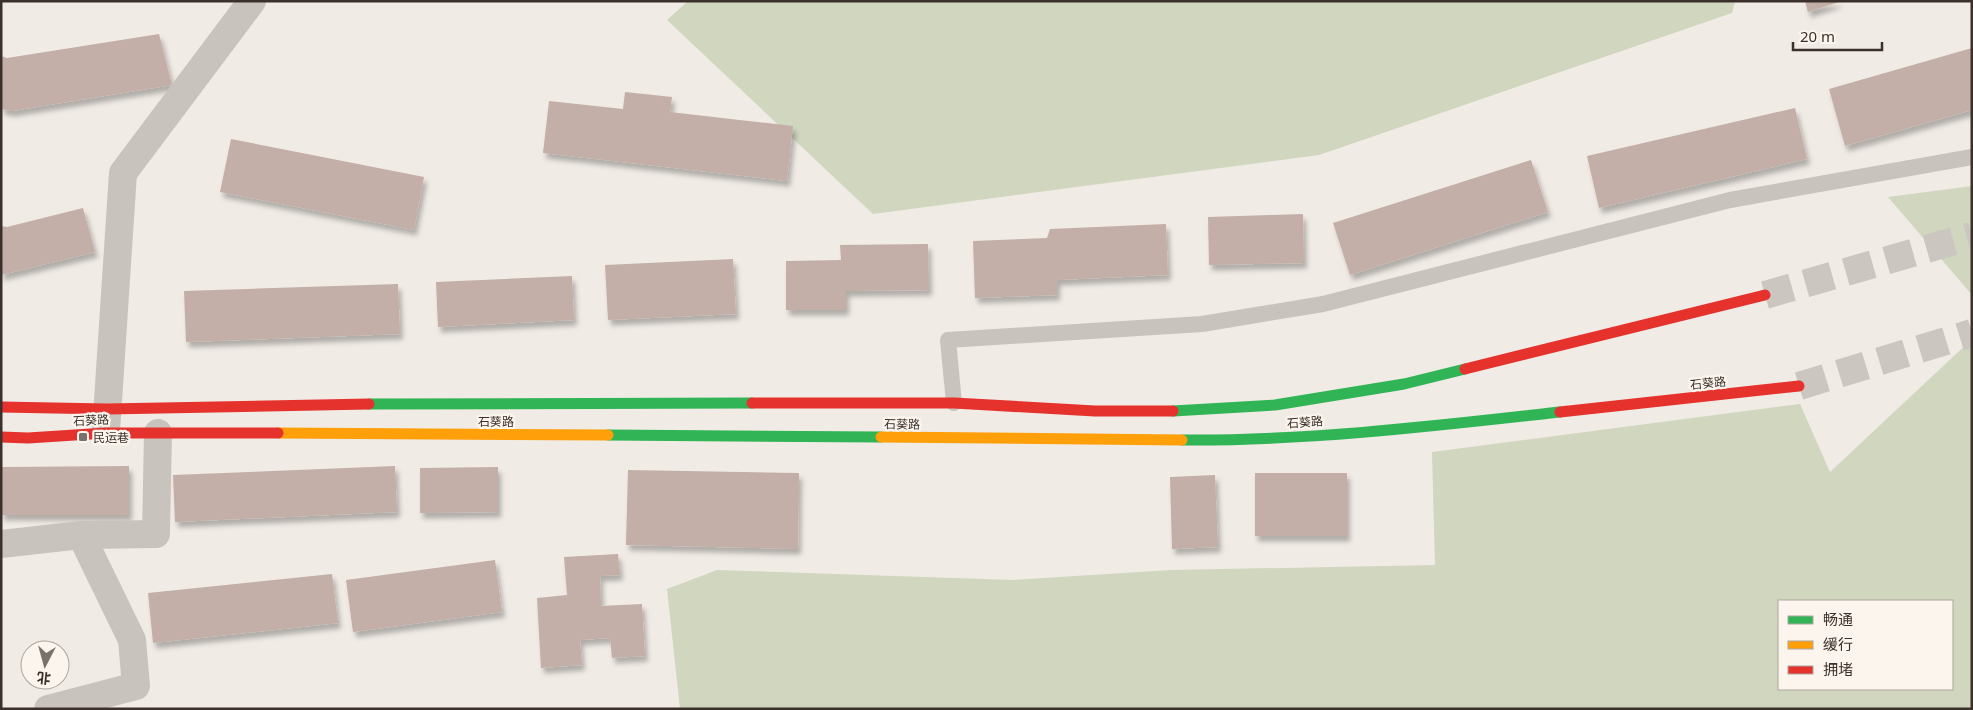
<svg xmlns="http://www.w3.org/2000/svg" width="1973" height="710" viewBox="0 0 1973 710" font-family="'Noto Sans','Noto Sans SC',sans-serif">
<defs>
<filter id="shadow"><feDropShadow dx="3" dy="5.5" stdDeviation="2.5" flood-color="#0004"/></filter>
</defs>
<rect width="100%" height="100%" fill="#f0ebe5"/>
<!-- green -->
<g fill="#d1d6bf" fill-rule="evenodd">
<polygon points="688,1 1735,1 1732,13 1319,155 873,214 667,20"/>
<polygon points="1972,186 1972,295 1888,197"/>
<path d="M1972,339v370h-1292l-13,-120 50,-19 296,10 158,-10 264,-5 -3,-113 368,-48 30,68zM1779,601h173v88h-173z"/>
</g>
<!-- building -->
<g fill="#c3afa7" filter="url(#shadow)">
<polygon points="1805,1 1839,1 1839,2 1808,12"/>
<polygon points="159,34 172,85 12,111 1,109 1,56 7,58"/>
<polygon points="1972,48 1972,110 1845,146 1829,89"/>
<polygon points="625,92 672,97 670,112 793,126 787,181 543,153 549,101 623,109"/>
<polygon points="1795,108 1807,159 1599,208 1587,156"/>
<polygon points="231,139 424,177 414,230 220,192"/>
<polygon points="1531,160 1548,212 1350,275 1333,223"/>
<polygon points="83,208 95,252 1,275 1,226 7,227"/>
<polygon points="1303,214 1304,263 1209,265 1208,217"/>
<polygon points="1166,224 1168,275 1057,280 1057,295 975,298 973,241 1047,238 1050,229"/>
<polygon points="928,244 929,290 846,291 846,310 786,310 786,261 841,260 840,245"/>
<polygon points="733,259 736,314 608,320 605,265"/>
<polygon points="572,276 574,320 438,327 436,282"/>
<polygon points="398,284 400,334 186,342 184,291"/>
<polygon points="129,466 129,515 1,515 1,467"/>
<polygon points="395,466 397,512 175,522 173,475"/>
<polygon points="498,467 498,512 420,513 420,468"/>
<polygon points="628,470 799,473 798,549 626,545"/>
<rect x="1255" y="473" width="92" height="63"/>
<polygon points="1215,475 1218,547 1172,549 1170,477"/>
<polygon points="618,554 620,575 600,576 601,606 642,604 645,656 612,658 610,638 580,640 582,665 541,668 537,598 567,595 564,557"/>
<polygon points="495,560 502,612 353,632 346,580"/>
<polygon points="332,574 338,623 153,643 148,593"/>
</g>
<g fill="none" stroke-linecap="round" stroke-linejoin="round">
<!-- secondary-tunnel -->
<g stroke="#ccc6c0" stroke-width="28" stroke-dasharray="28 14" stroke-linecap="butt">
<polyline points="1765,295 1972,236"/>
<polyline points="1799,386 1972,333"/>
</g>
<!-- lane -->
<polyline stroke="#c9c3be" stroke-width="16" points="954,403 948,340 1202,324 1323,304 1730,200 1972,157"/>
<!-- street -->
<g stroke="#c9c3be" stroke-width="28">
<polyline points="106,431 123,173 252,1"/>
<polyline points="1,544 81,535 156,534 158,433"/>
<polyline points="48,709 136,686 132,640 81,535"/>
</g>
<!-- fast -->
<g stroke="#30b455" stroke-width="11">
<polyline points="369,404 752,403"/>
<polyline points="1173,411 1275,405 1404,384 1465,369"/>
<polyline points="608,435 881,437"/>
<path d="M1182,440c126,1 253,-14 378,-28"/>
</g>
<!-- slow -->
<g stroke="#ff9f0a" stroke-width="11">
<polyline points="278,433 608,435"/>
<polyline points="881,437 1182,440"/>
</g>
<!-- jam -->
<g stroke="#e5322d" stroke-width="11">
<polyline points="1465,369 1765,295"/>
<polyline points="752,403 954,403 1095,411 1173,411"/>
<polyline points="1,407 107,409 369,404"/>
<polyline points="1560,412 1799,386"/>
<polyline points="1,437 28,438 106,433 278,433"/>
</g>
</g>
<!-- markers -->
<rect fill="#7a716c" stroke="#fbf5ee" stroke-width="2" x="78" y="432" width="10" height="10" rx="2.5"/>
<g text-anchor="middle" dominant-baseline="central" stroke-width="4.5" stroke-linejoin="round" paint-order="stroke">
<!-- street labels -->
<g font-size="12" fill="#3b302b" stroke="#fbf5ee">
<text transform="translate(1708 383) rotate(-6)">石葵路</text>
<text transform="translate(91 420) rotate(-3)">石葵路</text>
<text x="496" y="421">石葵路</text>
<text transform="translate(1305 422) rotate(-4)">石葵路</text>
<text transform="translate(902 424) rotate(1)">石葵路</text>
</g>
<!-- poi labels -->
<g font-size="12" fill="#3b302b" stroke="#fbf5ee" text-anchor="start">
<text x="93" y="437">民运巷</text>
</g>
</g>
<!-- border -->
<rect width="1973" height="710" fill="none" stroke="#3b302b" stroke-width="5"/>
<!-- legend -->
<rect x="1778" y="600" width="175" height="90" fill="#fbf5ee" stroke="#aea6a0"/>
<rect x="1788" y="616" width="25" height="8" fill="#30b455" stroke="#aea6a0"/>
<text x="1823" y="625" font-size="15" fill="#3b302b">畅通</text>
<rect x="1788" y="641" width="25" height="8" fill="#ff9f0a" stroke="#aea6a0"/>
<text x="1823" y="650" font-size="15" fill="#3b302b">缓行</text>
<rect x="1788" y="666" width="25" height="8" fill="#e5322d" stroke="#aea6a0"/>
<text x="1823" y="675" font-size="15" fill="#3b302b">拥堵</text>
<!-- north arrow -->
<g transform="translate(45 665) rotate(186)"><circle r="24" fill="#fbf5ee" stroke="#aea6a0"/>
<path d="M0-4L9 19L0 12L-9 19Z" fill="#7a716c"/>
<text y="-8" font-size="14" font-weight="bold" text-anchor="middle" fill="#3b302b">北</text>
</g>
<!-- scale -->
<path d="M1793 42v8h89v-8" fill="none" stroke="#3b302b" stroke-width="2.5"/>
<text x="1800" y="42" font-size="15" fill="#3b302b" stroke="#fbf5ee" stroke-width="4" paint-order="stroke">20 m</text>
</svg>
